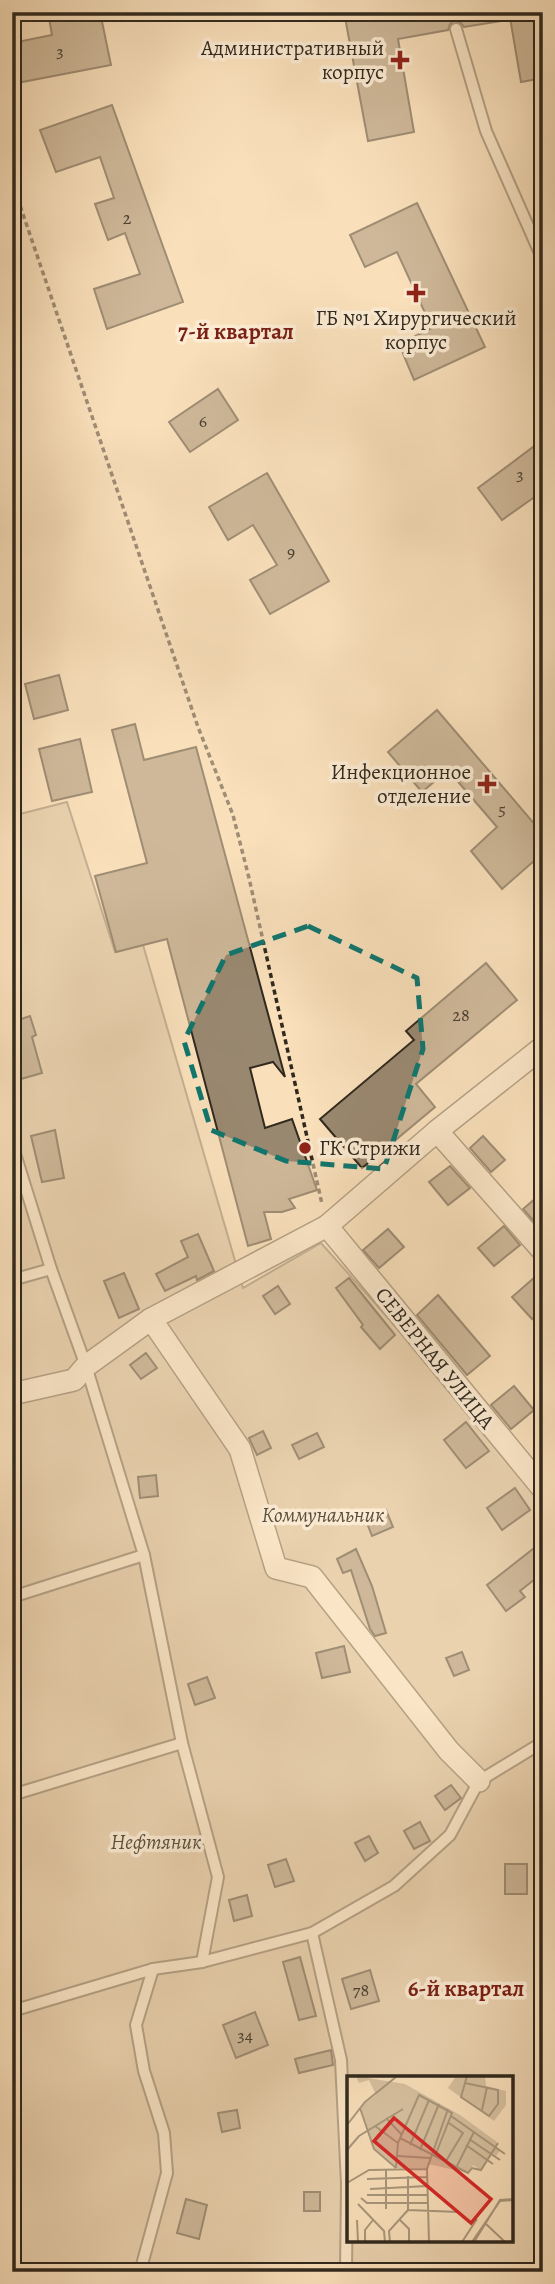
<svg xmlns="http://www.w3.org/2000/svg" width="555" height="2284" viewBox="0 0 555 2284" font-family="Alegreya,serif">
<rect width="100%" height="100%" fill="#f9e0bb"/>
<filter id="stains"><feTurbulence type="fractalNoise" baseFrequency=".00286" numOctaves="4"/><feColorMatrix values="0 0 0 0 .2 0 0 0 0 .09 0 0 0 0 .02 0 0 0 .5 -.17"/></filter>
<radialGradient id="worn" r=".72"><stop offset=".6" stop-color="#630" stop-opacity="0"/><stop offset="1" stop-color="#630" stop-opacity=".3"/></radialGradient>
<!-- green -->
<path fill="#d7c1a0" stroke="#84755f" stroke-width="2" fill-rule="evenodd" d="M67,802l48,150 28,-7 100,343 78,-45 143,160 79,103v766h-531v-1456zM349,2078h162v162h-162z"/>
<!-- building -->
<g fill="#998870" stroke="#31291e" stroke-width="2">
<polygon points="48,12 100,12 111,65 17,83 12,58 12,43 52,35"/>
<polygon points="344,12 393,12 395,21 447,12 502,12 502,21 464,27 461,23 454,21 450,24 448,30 398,39 414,132 368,141"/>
<polygon points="509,12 543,12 543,78 521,82"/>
<polygon points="112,105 183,302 107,329 94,289 140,274 125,233 108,240 95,204 114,198 100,157 56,172 40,130"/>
<polygon points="417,203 485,347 414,380 399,344 432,328 397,252 365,267 350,235"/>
<polygon points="218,389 238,420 190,452 169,422"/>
<polygon points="533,447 543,460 543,491 502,520 478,488"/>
<polygon points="267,473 329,581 270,614 250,580 277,565 253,525 228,540 209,507"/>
<polygon points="59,675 68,710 34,719 25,684"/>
<polygon points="437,710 543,834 543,853 502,889 471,851 497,827 448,770 422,792 388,752"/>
<polygon points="135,724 144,760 196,747 285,1077 273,1062 250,1068 265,1128 292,1119 317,1190 289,1199 295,1208 282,1212 264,1212 271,1239 248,1246 167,939 116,952 95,876 147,863 112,730"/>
<polygon points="80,739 92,792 52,801 39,749"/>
<polygon points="486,963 517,1000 416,1084 435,1107 362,1168 320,1119 414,1040 406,1031"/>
<polygon points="30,1016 36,1035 32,1037 42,1073 21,1079 12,1046 12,1022"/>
<polygon points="55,1130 64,1178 42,1182 31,1136"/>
<polygon points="483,1136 505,1160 491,1172 470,1148"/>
<polygon points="450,1166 470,1188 448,1205 429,1182"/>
<polygon points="543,1192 543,1225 540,1228 523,1209"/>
<polygon points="504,1226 520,1245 494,1266 478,1248"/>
<polygon points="388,1229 404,1247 379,1268 363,1250"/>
<polygon points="198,1234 214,1271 197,1280 196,1276 165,1291 156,1274 188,1257 181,1241"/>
<polygon points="543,1270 543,1310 532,1319 512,1297"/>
<polygon points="124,1273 139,1309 119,1318 104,1281"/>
<polygon points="349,1278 395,1335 380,1349 361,1327 363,1325 336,1288"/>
<polygon points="278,1286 290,1304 275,1314 263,1296"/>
<polygon points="438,1295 490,1356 467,1375 417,1315"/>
<polygon points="146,1353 157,1368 141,1379 130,1365"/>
<polygon points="514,1386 534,1410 511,1429 491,1405"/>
<polygon points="466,1422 489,1451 466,1468 444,1440"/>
<polygon points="263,1431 271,1448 257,1455 249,1438"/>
<polygon points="317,1433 324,1447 299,1459 292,1445"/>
<polygon points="156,1475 158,1496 140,1498 138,1477"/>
<polygon points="515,1488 530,1510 502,1530 487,1508"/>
<polygon points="386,1510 393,1527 372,1536 365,1518"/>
<polygon points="543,1541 543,1578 540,1575 520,1591 525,1597 506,1611 487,1585"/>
<polygon points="356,1549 372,1586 386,1633 375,1636 370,1629 351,1570 343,1573 337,1559"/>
<polygon points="344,1646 350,1672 322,1678 316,1653"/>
<polygon points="462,1652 469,1670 454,1676 446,1658"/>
<polygon points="207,1677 215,1698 195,1705 188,1684"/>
<polygon points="451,1785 461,1798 445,1810 435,1796"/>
<polygon points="420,1822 430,1841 414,1849 404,1831"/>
<polygon points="369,1836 378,1853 365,1861 355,1843"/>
<polygon points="286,1859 294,1881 275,1887 268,1865"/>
<rect x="505" y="1864" width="22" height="30"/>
<polygon points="247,1895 252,1916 234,1921 229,1900"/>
<polygon points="300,1957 316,2016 299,2020 283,1962"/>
<polygon points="370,1970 379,2001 351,2009 342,1979"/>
<polygon points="255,2012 268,2045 236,2058 223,2025"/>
<polygon points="331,2050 333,2065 299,2073 295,2059"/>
<polygon points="237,2110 240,2128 222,2132 218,2113"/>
<rect x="304" y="2192" width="16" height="19"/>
<polygon points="186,2199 207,2205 199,2239 177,2233"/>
</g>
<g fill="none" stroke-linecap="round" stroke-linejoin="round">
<defs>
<g id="service">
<polyline points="456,29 486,131 543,260"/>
<polyline points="12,1144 51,1269 86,1366 144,1555 182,1743 218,1877 202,1962"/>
<polyline points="12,1280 51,1269"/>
<polyline points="12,1597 144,1555"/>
<polyline points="12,1795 182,1743"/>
<polyline points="312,1933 341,2060 347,2184 346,2272"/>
<polyline points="12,2011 153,1969 202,1962 312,1933 394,1886 450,1835 479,1781 543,1742"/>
<polyline points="140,2272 167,2173 164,2133 144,2071 136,2025 153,1969"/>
</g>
<g id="minor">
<polyline points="437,1131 543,1251"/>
<polyline points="327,1226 543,1489"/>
<polyline points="151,1319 240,1449 276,1568 312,1577 449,1751 479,1781"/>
<polyline points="12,1394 74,1380 86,1366 151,1319 327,1226 437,1131 543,1047"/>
</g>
</defs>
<!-- service casing -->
<use href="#service" stroke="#635745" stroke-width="14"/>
<!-- minor casing -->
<use href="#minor" stroke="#635745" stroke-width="24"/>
<!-- path -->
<polyline stroke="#31291e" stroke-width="3.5" stroke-dasharray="5 3.5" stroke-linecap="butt" points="12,182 198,727 233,815 249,878 322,1204"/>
<!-- service -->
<use href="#service" stroke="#fbebd3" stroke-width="10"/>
<!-- minor -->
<use href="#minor" stroke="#fbebd3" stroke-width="21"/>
</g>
<!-- marked area -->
<path d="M0 0H555V2284H0ZM308,926l109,52 6,71 -39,120 -98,-8 -75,-31 -27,-89 42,-86z" fill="#f9e0bb" fill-opacity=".55" fill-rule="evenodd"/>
<path fill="none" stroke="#0f766e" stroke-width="5" stroke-dasharray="14 9" stroke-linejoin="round" d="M308,926l109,52 6,71 -39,120 -98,-8 -75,-31 -27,-89 42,-86z"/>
<!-- markers -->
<g fill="#8f2418" stroke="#fbebd3" stroke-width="2.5">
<path d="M396.5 49.5h7v7h7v7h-7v7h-7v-7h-7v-7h7z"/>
<path d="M412.5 282.5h7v7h7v7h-7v7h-7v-7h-7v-7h7z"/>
<path d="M483.5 773.5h7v7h7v7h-7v7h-7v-7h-7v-7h7z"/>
<circle cx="305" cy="1148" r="7"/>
</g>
<g text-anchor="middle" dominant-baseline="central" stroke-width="7" stroke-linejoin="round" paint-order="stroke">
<!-- number labels -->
<g font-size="18" fill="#4b4132">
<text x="60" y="51">3</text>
<text x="127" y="218">2</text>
<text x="203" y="421">6</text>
<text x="520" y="474">3</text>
<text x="291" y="552">9</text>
<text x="502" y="809">5</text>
<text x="461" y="1015">28</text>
<text x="361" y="1990">78</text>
<text x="245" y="2035">34</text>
</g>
<!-- poi labels -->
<g font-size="21" fill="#31291e" stroke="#fbebd3" text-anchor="end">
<text x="384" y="48">Административный<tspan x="384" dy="24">корпус</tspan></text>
<text x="416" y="318" text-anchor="middle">ГБ №1 Хирургический<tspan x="416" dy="24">корпус</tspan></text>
<text x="471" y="772">Инфекционное<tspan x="471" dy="24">отделение</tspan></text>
<text x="319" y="1148" text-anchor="start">ГК Стрижи</text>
</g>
<!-- street labels -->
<g font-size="21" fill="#31291e" stroke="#fbebd3">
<text transform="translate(435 1358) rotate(51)">СЕВЕРНАЯ УЛИЦА</text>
</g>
<!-- park labels -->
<g font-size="21" font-style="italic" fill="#5a4f3e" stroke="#fbebd3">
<text x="323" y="1515">Коммунальник</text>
<text x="156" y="1842">Нефтяник</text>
</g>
<!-- neighbourhood labels -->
<g font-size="23" font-weight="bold" fill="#7a1f14" stroke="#fbebd3">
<text x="236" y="331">7-й квартал</text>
<text x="466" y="1988">6-й квартал</text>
</g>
</g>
<!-- overview -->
<g transform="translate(347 2076)">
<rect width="166" height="166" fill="#f9e0bb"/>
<path d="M9,0l49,8 55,31 37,27 -2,5 5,3 -4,6 -4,-3 -11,17 -8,-5 -5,8 -40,-9 -1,4h-30l-22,-19 -15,-42 16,-12 -7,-15 -10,3zM109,0h29l1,10 20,5v14l-12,16 -46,-33z" fill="#d7c1a0"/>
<path fill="none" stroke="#a9977c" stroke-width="2" d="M118,7l33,7v14l-9,12 -28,-19 6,-21M13,32l14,41 22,19M135,34l5,-23M104,40l54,38M39,42l16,17M0,49l18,-23 31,-25M28,50l23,17M53,62l68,35 4,-5 9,2 17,-27M122,63l31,21M63,69l19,-45M119,69l27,19M0,74l12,-14 44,-27M73,74l19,-46M51,80l32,2M99,85l17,-28 -14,-10M110,90l17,-34M49,92l2,-25 21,-48 33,18 -17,43M39,93v40M61,100v34M20,103l60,-2M0,107l22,-13 58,-1M23,113l57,-3M20,119h60M14,122l6,5h61M11,128l26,27 1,11M61,134l51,2M10,144l1,22M53,144l9,9v13M139,148l19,18M18,166v-12l8,-10M43,166l-1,-11 19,-21M59,166h36M82,166l-2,-73 21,-60M115,166l15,-23M125,166l28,-41 14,-1M127,166l26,-42 14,-1"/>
<path fill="#d62828" fill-opacity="0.15" stroke="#d62828" stroke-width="3.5" d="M47,42l97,81 -20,24 -97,-82z"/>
<rect width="166" height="166" fill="none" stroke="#31291e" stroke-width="3.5"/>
</g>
<!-- margin -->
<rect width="555" height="2284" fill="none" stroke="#f9e0bb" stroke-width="42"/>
<rect x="14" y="14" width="527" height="2256" fill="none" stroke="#31291e" stroke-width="3.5"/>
<rect x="21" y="21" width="513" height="2242" fill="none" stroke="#31291e" stroke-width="2"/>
<rect width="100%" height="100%" filter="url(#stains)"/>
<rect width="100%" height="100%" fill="url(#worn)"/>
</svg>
